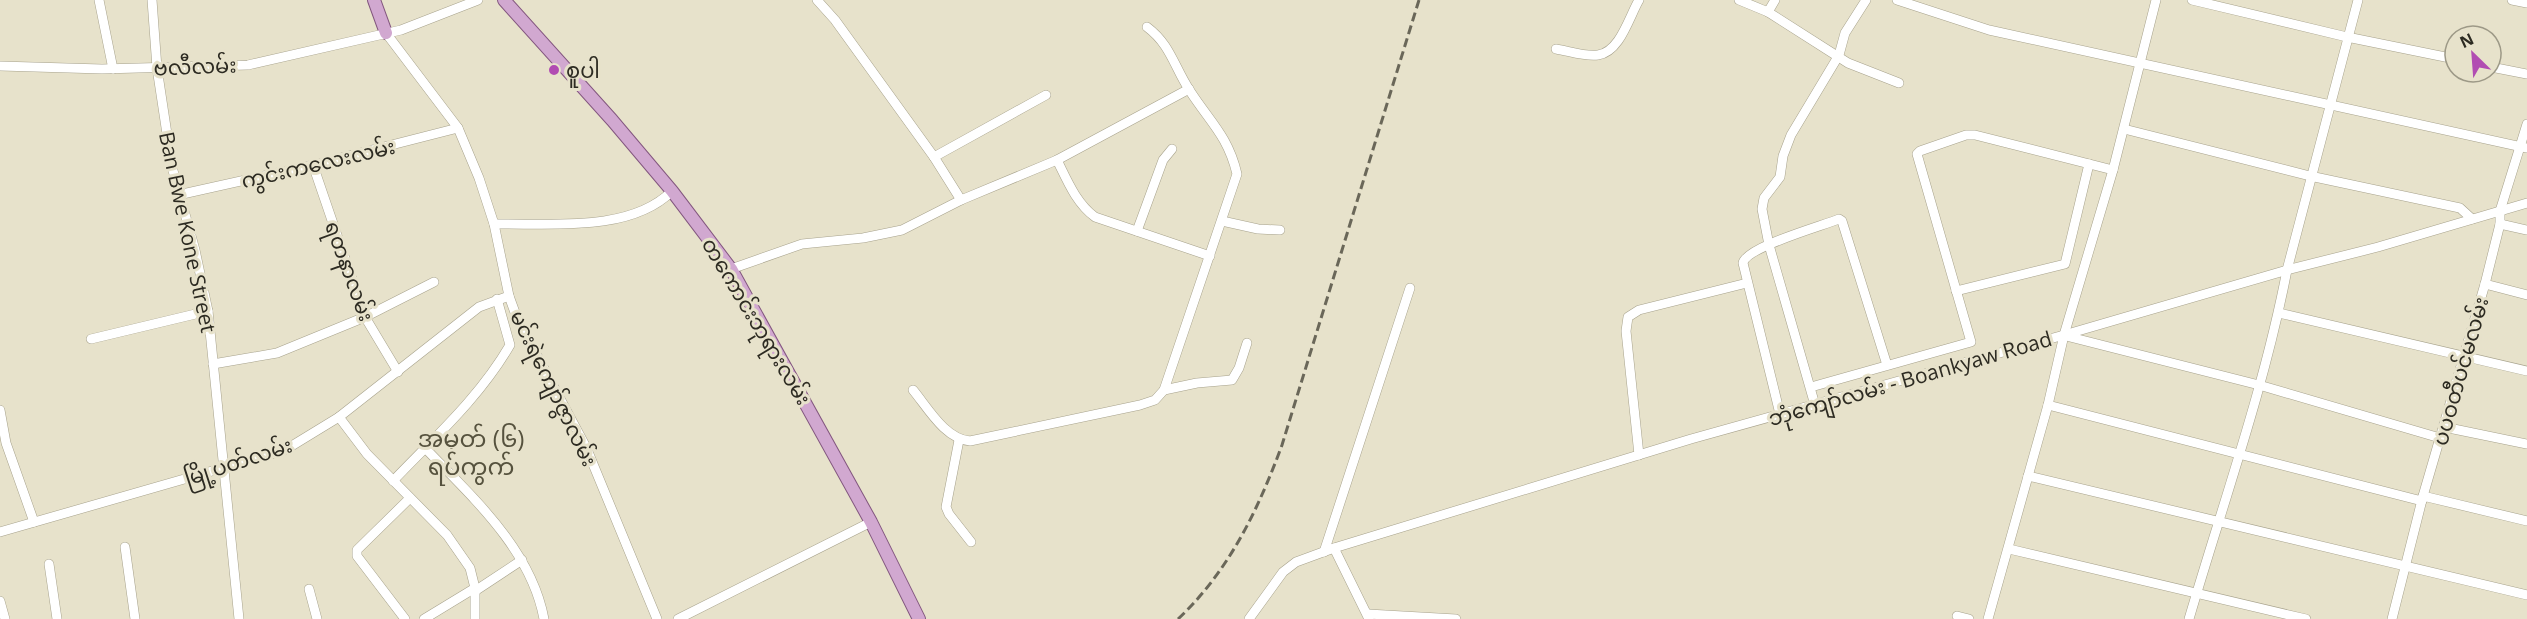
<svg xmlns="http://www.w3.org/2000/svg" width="2527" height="619" viewBox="0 0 2527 619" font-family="'Open Sans','Noto Sans Myanmar',sans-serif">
<rect width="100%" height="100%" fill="#e7e2cb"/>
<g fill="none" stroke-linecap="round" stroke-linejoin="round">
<defs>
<g id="minor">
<polyline points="99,0 113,69"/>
<polyline points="152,0 157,68 172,167 195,250 208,311 239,619"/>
<polyline points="817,0 835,20 934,157 1046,95"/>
<polyline points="1739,0 1768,12 1775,0"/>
<polyline points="1897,0 1989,30 2527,148"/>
<polyline points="2192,0 2347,37 2455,59"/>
<polyline points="2512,0 2527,3"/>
<polyline points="1768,12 1848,63 1899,83"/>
<polyline points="386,33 458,128 479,178 494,224 509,296 517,318 586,447 657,619"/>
<path d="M1556,49c13,2 29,8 42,6 22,-3 31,-38 41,-55"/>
<polyline points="0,66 102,69 248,65 401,30 478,0"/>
<polyline points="2491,67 2527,74"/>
<polyline points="2124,129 2310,176 2460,208 2472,219"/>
<polyline points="934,157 961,200"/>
<path d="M1057,160c10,20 19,43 38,57l115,39"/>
<polyline points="313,165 365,317 398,372"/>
<polyline points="178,195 313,165 458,128"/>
<polyline points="1222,221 1258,229 1280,230"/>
<path d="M494,224c55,-1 136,9 178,-33"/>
<polyline points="2500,224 2527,230"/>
<polyline points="1137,231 1163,160 1172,149"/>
<polyline points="731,269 802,244 863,238 902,230 961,200 1057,160 1189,89"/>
<polyline points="2485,284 2527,295"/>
<polyline points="1956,291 2065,264 2089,164"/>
<polyline points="2279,313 2527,371"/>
<polyline points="2066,336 2259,385 2440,438"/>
<polyline points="91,339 208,311"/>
<polyline points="213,364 277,353 365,317 434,282"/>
<polyline points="1811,387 1971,342 1917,154 1920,151 1966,135 1975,135 2113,170"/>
<path d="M913,390c15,18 32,49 57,51l170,-36 15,-5 9,-10 73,-216c-9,-38 -27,-52 -47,-83 -16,-24 -19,-46 -43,-64"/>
<polyline points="1164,390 1197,383 1232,380 1239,368 1247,343"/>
<polyline points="1815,405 1769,245 1762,209 1764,198 1780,177 1783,156 1791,135 1839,55 1845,33 1866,0"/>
<polyline points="2048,405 2422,501"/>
<polyline points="0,410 6,443 34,522"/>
<path d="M1780,414l-37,-151c3,-16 79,-37 96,-44l3,2 45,144"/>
<polyline points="339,417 367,454 447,535 470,568 475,588 475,619"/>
<polyline points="2444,427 2527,444"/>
<polyline points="959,440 946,507 949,514 971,542"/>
<path d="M425,448c47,49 106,101 119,171"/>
<polyline points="1639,455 1626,331 1628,317 1639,310 1747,283"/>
<polyline points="2028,476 2527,595"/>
<path d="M393,481c42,-44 86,-83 117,-136l-13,-46"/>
<polyline points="2423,496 2527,521"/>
<polyline points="0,532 285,450 339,417 479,307 509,296"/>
<polyline points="125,547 135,619"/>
<polyline points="1334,548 1369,619"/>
<polyline points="2009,549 2306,619"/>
<polyline points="1324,552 1410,288"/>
<polyline points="49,564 57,619"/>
<polyline points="309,589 317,619"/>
<polyline points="475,591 522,560"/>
<polyline points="0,601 5,619"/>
<polyline points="1368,614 1456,619"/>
<polyline points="1957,616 1969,619"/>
<polyline points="405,619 357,556 357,550 410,498"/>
<polyline points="424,619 475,588"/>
<polyline points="678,619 871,522"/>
<polyline points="1249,619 1283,572 1296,562 1334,548 1691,439 2064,335 2287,270 2378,247 2527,203"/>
<polyline points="1988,619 2048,405 2064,335 2113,170 2156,0"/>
<path d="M2189,619c34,-116 75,-230 98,-349l71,-270"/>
<polyline points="2392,619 2423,496 2485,284 2500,224 2500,211 2527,124"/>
</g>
<g id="major">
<polyline points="374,0 386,33"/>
<polyline points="504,0 612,120 672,191 731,269 871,522 919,619"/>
</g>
</defs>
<!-- minor casing -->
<use href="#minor" stroke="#a7a28c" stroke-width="10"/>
<!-- major casing -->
<use href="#major" stroke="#83577f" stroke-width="14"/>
<!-- minor -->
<use href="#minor" stroke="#fff" stroke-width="9"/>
<!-- major -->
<use href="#major" stroke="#d1a8d0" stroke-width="12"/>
<!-- rail -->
<path stroke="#6a6759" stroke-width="3" stroke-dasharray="9 4.5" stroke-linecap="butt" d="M1178,619c51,-48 80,-109 104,-174l137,-445"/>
</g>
<!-- markers -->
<circle fill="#b14cb2" stroke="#e7e2cb" stroke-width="2" cx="554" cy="70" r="6"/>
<g text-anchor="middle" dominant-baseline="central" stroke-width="6" stroke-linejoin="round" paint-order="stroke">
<!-- street labels -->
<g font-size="21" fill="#2d2b22" stroke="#e7e2cb">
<text transform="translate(195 66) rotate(-2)">ဗလီလမ်း</text>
<text transform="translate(318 163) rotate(-13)">ကွင်းကလေးလမ်း</text>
<text transform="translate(188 232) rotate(78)">Ban Bwe Kone Street</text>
<text transform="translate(350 271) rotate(70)">ရတနာလမ်း</text>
<text transform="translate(757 321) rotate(59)">တကောင်းဘုရားလမ်း</text>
<text transform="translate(2460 371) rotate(-74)">ပပဝတီပင်မလမ်း</text>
<text transform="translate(1910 378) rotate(-16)">ဘုံကျော်လမ်း - Boankyaw Road</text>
<text transform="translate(554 388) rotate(64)">မင်းရဲကျော်ဇွာလမ်း</text>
<text transform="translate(238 461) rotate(-18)">မြို့ပတ်လမ်း</text>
</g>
<!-- poi labels -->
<g font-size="21" fill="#2d2b22" stroke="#e7e2cb" text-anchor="start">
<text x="566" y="70">စူပါ</text>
</g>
<!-- quarter labels -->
<g font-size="24" fill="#56523e" stroke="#e7e2cb">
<text x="471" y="437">အမှတ် (၆)<tspan x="471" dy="28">ရပ်ကွက်</tspan></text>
</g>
</g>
<!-- north arrow -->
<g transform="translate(2473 54) rotate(335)"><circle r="28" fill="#e7e2cb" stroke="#9d9987" stroke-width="1.5"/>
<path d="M0-4.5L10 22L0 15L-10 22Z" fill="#b14cb2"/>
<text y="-9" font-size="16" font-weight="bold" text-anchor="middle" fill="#2d2b22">N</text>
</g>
</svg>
